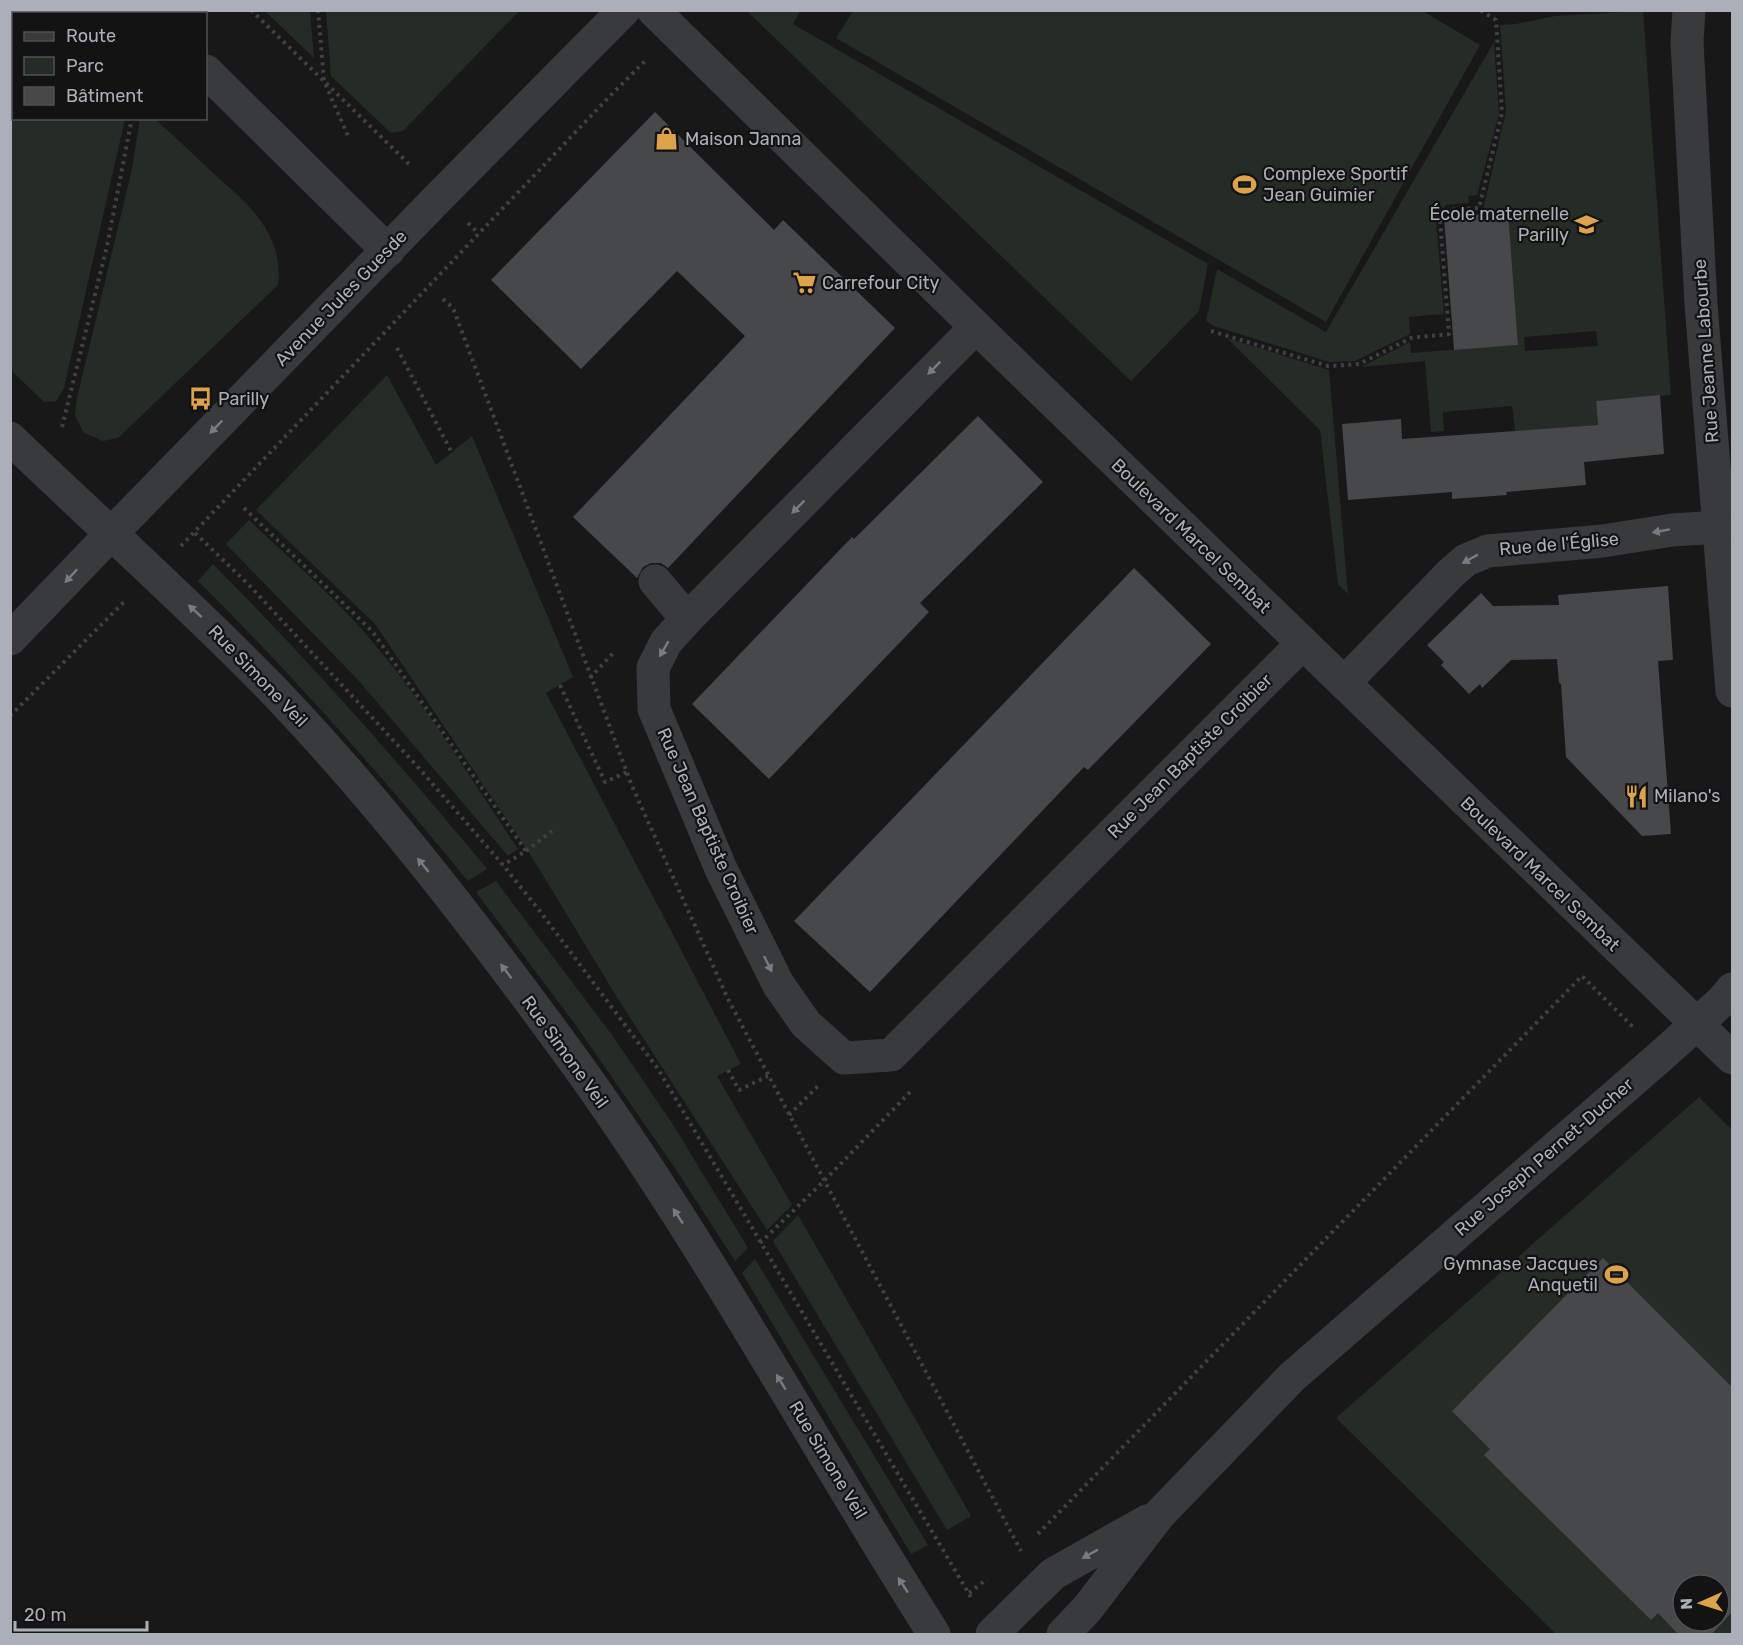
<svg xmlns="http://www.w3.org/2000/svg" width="1743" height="1645" viewBox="0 0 1743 1645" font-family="Rubik,sans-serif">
<rect width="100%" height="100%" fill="#181819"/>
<!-- green -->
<g fill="#242c25" fill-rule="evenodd">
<polygon points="1421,10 1480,45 1326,322 836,38 853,11"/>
<polygon points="10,11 47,11 50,13 14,14 14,118 125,119 64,388 56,401 44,402 11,370"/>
<polygon points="265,11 310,11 314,58"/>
<polygon points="326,11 326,10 519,11 403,131 391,133 331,76"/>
<polygon points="747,11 800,11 793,24 1208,264 1199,311 1131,381"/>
<path d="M1643,11l28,384 -75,6 2,24 -83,7 -3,-26 -69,6 1,19 -13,1 -6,-71 -64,6 49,-25 1,11 107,-8 -10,-132 -26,1 24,-103 -6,-86 16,-1 39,-8zM1596,331l2,15 -73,5 -1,-14z"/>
<polygon points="1494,42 1499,114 1477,195 1468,196 1469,203 1446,205 1436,221 1444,314 1409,317 1410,334 1355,361 1329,362 1214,326 1206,321 1217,269 1326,332"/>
<path d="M140,119h15c20,18 39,36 58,54 35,31 71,60 65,112l-160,153 -15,3 -19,-8 -9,-18 2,-17 55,-229z"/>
<polygon points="1227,338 1329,370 1348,594 1338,584 1320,430"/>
<polygon points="387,375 436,465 472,436 573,677 546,693 741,1064 717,1076 792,1205 767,1230 618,999 530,854 375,624 256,510"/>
<path d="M249,520c43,41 90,80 127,126 53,63 96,135 142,203l-10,7 -149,-175 -133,-137z"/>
<path d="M213,564c96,97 187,199 274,305l-19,12c-86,-105 -174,-205 -270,-300z"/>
<polygon points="496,881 612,1035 672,1123 748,1248 735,1261 675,1168 575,1024 476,892"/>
<path d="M1699,1097l33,33v504h-176l-220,-216zM1683,1585h36v36h-36z"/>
<polygon points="798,1215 971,1516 947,1530 773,1241"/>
<polygon points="755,1259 928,1545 911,1554 742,1273"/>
</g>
<!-- building -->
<g fill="#47484c" fill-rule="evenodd">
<polygon points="655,112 774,230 783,220 895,328 668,568 661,563 651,563 643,567 637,578 573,517 745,336 677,271 581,369 491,280"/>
<polygon points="1508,212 1518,345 1454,350 1444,217"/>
<polygon points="1660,395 1664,454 1584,462 1586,485 1506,492 1507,495 1452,499 1452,492 1348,500 1342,424 1401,419 1402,439 1598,425 1596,401"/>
<polygon points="978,416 1043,482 920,603 929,612 769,779 692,704 852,537 854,539"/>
<polygon points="1134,568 1211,644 1088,770 1084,767 870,992 794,921"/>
<polygon points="1668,586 1673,660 1658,661 1671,834 1642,836 1566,757 1561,684 1559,683 1557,659 1511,660 1482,688 1480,684 1469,694 1441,665 1444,662 1427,645 1481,593 1493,606 1559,605 1558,595"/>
<path d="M1603,1258l129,129v225l-21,23h-32l-21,-22 -7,7 -167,-165 6,-6 -38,-38zM1683,1585h36v36h-36z"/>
</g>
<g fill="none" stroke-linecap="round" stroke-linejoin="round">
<!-- path -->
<g stroke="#3f4145" stroke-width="4" stroke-dasharray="3 4.5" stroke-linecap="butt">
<polyline points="251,10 412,167"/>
<polyline points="318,10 324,81 348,136"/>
<polyline points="468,223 478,233"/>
<polyline points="443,299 453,308 632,786 728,999 1021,1551"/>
<polyline points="1211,331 1328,366 1359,364 1411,338 1449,334 1440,220 1445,210 1479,208 1502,113 1496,20 1480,10"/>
<polyline points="397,348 452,453"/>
<polyline points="62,427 107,246 132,118"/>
<polyline points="244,508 372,631 526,851 503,865"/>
<polyline points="195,533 248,584 417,766 503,865 539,910 658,1069 972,1599"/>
<polyline points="181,546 608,98 646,60"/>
<polyline points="590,678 614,652"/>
<polyline points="560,685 605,782 627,772"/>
<polyline points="10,716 126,600"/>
<polyline points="526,851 553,830"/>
<polyline points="728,1070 739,1090 768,1076"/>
<polyline points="789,1115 818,1086"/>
<polyline points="760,1243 824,1181 910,1092"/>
<polyline points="1038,1534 1582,976 1634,1028"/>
<polyline points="969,1593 987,1579"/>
</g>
<!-- minor -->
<g stroke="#393a3e" stroke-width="33">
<polyline points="145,10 148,14"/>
<polyline points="653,10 976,327 1732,1058"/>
<polyline points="1689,10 1687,42 1701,304 1732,691"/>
<polyline points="206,71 388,251"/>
<polyline points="976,327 687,619 666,642 653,668 654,709 721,869 778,984 806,1024 844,1058 891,1055 1303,643"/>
<path d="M10,438c88,85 180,166 265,254 105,110 199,232 289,355 137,187 246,392 370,587"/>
<polyline points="655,581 687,619"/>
<polyline points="10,639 111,534 441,195 624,10"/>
<polyline points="1344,683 1451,573 1466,560 1488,551 1603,541 1672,530 1720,527"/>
<polyline points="992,1634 1053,1574 1147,1521"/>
<polyline points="1063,1634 1087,1609 1159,1515 1292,1377 1661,1056 1722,1001 1732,989"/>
</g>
</g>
<!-- one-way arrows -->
<defs><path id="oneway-solid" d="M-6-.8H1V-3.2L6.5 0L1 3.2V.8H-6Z" transform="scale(1.5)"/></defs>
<g fill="#787b81">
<use href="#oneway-solid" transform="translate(934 368) rotate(135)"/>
<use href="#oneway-solid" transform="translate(216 427) rotate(134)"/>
<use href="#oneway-solid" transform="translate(798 507) rotate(135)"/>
<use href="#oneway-solid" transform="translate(1661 531) rotate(170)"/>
<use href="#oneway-solid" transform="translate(1470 559) rotate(151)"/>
<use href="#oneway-solid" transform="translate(71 576) rotate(133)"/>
<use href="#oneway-solid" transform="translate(195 611) rotate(-137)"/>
<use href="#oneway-solid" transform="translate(664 649) rotate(120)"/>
<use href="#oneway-solid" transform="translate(423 865) rotate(-129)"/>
<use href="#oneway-solid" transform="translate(768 964) rotate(64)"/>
<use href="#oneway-solid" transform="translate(506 971) rotate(-127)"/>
<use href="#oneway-solid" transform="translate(678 1216) rotate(-123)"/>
<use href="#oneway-solid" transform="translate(781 1382) rotate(-121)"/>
<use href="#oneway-solid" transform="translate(1090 1554) rotate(151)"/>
<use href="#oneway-solid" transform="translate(903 1585) rotate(-123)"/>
</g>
<!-- icons -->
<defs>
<symbol id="shop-bare" viewBox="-9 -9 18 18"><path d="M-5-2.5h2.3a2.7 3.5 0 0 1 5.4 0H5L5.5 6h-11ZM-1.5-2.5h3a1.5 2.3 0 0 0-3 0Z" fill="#dea24b" stroke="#131314" stroke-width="2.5" paint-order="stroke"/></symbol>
<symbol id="stadium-bare" viewBox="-9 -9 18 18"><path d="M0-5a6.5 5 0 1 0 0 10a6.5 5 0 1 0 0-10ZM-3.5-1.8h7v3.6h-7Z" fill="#dea24b" stroke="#131314" stroke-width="2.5" paint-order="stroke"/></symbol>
<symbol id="school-bare" viewBox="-9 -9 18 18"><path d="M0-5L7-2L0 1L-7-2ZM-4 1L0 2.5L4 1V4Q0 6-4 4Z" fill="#dea24b" stroke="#131314" stroke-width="2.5" paint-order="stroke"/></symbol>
<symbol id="supermarket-bare" viewBox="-9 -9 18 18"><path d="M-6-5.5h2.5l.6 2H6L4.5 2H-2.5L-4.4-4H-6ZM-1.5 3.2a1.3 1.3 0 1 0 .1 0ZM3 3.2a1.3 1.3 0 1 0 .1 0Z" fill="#dea24b" stroke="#131314" stroke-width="2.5" paint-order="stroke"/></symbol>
<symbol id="bus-bare" viewBox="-9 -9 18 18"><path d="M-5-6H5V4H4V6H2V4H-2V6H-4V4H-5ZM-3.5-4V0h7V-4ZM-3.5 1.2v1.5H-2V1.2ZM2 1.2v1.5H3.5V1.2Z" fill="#dea24b" stroke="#131314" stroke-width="2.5" paint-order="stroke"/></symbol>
<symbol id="restaurant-bare" viewBox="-9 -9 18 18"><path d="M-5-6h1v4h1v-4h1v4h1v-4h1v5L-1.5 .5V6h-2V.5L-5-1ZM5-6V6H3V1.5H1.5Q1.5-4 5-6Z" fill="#dea24b" stroke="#131314" stroke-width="2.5" paint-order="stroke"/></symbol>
</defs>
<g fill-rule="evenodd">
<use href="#shop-bare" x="650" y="122" width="33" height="33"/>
<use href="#stadium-bare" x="1228" y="168" width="33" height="33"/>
<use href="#school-bare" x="1570" y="208" width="33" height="33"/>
<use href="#supermarket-bare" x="788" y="266" width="33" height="33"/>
<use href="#bus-bare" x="184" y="382" width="33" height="33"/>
<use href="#restaurant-bare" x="1620" y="780" width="33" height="33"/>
<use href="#stadium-bare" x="1600" y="1258" width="33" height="33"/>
</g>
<g text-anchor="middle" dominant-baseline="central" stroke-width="4.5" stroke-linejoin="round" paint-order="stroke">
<!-- poi labels -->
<g font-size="18" fill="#abb0b8" stroke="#131314" text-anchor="start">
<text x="685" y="139">Maison Janna</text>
<text x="1263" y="174">Complexe Sportif<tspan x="1263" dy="21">Jean Guimier</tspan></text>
<text x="1569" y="214" text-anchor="end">École maternelle<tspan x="1569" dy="21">Parilly</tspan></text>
<text x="822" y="283">Carrefour City</text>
<text x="218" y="399">Parilly</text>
<text x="1654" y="796">Milano's</text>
<text x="1598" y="1264" text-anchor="end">Gymnase Jacques<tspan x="1598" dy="21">Anquetil</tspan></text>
</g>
<!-- street labels -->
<g font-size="18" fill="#abb0b8" stroke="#131314">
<text transform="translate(341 298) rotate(-46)">Avenue Jules Guesde</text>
<text transform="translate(1706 351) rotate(-94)">Rue Jeanne Labourbe</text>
<text transform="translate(1191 536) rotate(44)">Boulevard Marcel Sembat</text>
<text transform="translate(1559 544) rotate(-5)">Rue de l'Église</text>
<text transform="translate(258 676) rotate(46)">Rue Simone Veil</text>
<text transform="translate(1190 756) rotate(-45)">Rue Jean Baptiste Croibier</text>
<text transform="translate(708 831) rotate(66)">Rue Jean Baptiste Croibier</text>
<text transform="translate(1540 874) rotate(44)">Boulevard Marcel Sembat</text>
<text transform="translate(565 1052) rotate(54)">Rue Simone Veil</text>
<text transform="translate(1544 1157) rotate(-41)">Rue Joseph Pernet-Ducher</text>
<text transform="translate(828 1460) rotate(59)">Rue Simone Veil</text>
</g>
</g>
<!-- border -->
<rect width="1743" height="1645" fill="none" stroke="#abb0b8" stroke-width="24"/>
<!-- legend -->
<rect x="12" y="12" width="195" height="108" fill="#131314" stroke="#505256" stroke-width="1.5"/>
<rect x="24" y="32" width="30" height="9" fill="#393a3e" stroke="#505256" stroke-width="1.5"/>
<text x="66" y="42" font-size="18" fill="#abb0b8">Route</text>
<rect x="24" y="57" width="30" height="18" fill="#242c25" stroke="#505256" stroke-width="1.5"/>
<text x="66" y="72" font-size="18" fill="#abb0b8">Parc</text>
<rect x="24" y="87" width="30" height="18" fill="#47484c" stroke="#505256" stroke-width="1.5"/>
<text x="66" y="102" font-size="18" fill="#abb0b8">Bâtiment</text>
<!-- north arrow -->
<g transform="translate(1701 1603) rotate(267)"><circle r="28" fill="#131314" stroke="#505256" stroke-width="1.5"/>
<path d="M0-4.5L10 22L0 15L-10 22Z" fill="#dea24b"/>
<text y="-9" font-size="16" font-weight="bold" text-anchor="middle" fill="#abb0b8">N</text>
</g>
<!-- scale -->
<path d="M15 1621v9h132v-9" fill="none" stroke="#abb0b8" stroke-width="3"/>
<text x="24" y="1621" font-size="18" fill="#abb0b8" stroke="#131314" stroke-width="4.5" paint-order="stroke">20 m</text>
</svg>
